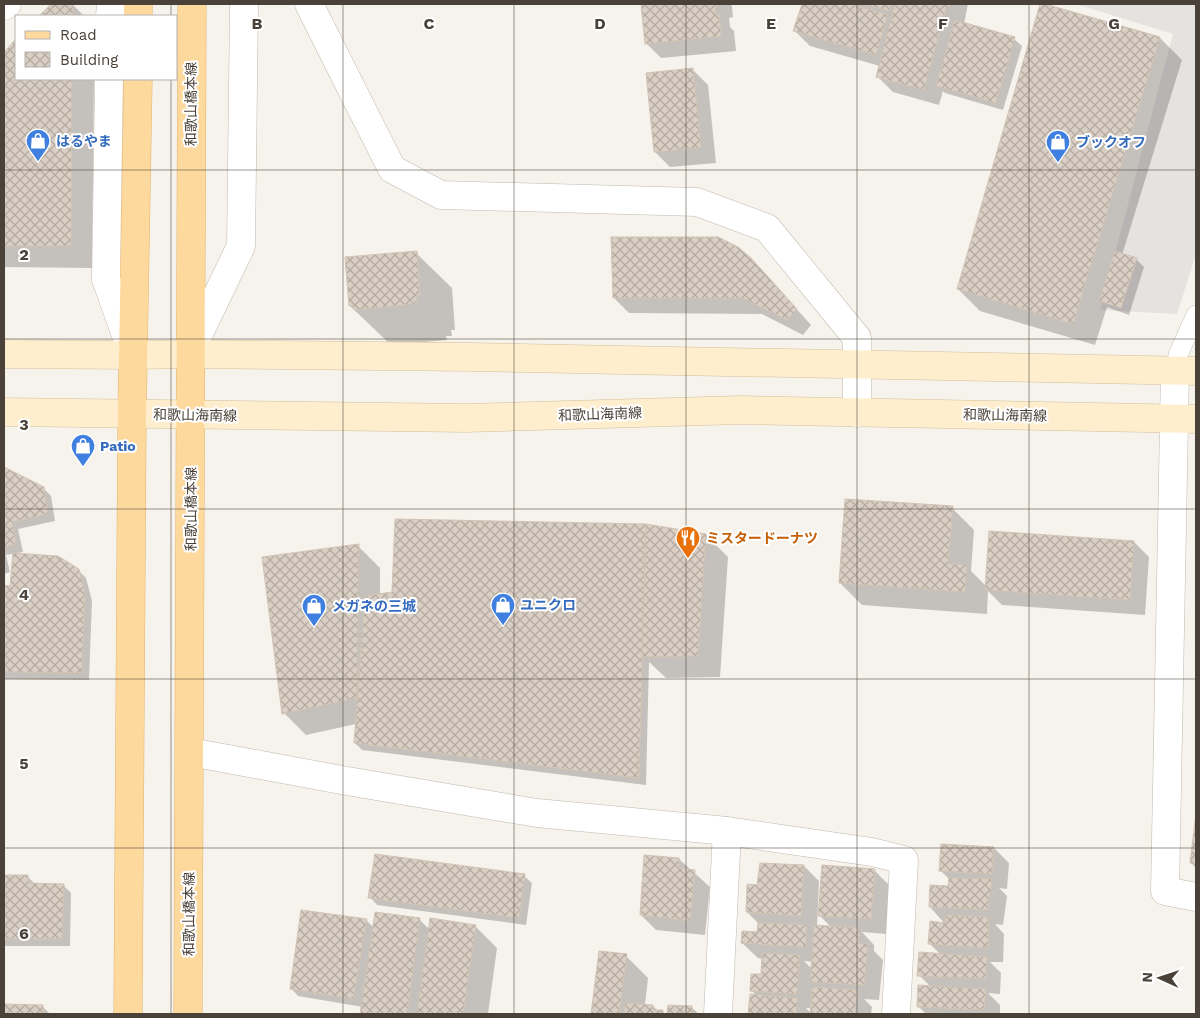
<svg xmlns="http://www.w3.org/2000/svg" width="1200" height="1018" viewBox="0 0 1200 1018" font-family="'Work Sans','Noto Sans JP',sans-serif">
<defs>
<pattern id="building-cross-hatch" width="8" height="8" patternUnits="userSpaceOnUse" patternTransform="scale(1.25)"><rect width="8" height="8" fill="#dacfc4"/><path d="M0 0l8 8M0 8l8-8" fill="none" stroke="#b3aaa0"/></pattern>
</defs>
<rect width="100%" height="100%" fill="#f6f2ec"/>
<!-- parking -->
<polygon fill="#e5e2e0" points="1076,4 1196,4 1196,254 1177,314 1100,310 1173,34"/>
<!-- shadow -->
<g fill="#0003" fill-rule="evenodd">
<polygon points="53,4 72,4 84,16 41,16"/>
<polygon points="642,4 729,4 732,6 733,17 729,18 730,27 734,31 736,51 661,58 646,43"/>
<polygon points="803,4 968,4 964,24 1014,39 1022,46 1003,110 945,93 943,91 939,105 893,92 878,77 880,66 810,46 795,31"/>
<polygon points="1041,4 1160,38 1182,60 1122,255 1136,259 1144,267 1129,315 1107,307 1095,345 980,311 958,289"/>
<polygon points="16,41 16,79 94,79 92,268 4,267 4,54"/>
<polygon points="693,70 708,85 716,163 670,167 655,152"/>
<polygon points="416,253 452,288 455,330 451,330 452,336 446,336 447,340 391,345 350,306"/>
<polygon points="751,259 811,325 803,335 762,314 629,313 614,298"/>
<polygon points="4,468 43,488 51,496 55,521 18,529 23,552 6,555 10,572 4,574"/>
<polygon points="952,508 974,530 971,571 987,587 1134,542 1149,557 1145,615 1002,605 988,591 987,614 862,605 840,583"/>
<polygon points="706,535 728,557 720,677 666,678 649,662 646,785 362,750 355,743 356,724 306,735 284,713 358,546 380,568 380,595"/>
<polygon points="78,570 86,578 92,601 89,680 4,679 4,586 11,587"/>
<polygon points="1196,823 1196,868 1191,863"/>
<polygon points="994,848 1009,863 1007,889 999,888 1007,896 1003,925 995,924 1004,934 1003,962 990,962 1001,973 1000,994 988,993 1000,1005 1000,1014 926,1014 918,1006 931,987 919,975 941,955 930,944 946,925 930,907 950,888 950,880 940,870"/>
<polygon points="679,859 710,887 705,935 656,930 641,915"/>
<path d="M804,866l15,15 -2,45 15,2 -12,-12 54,-46 15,15 -3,49 -24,-2 12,13v6l9,9 -4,40 -15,-1 8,8 -1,7h-122l2,-18h6l-6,-6 11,-15 1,-16 -5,-1 -16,-15 17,-10v-9l-12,-12 11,-26zM804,961l9,1 -1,7zM806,1008h6v6z"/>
<polygon points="4,876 27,876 35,884 63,885 71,893 70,946 4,946"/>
<polygon points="524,876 532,883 526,925 377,905 370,897"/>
<polygon points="366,920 374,928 420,920 430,930 475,926 497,948 488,1014 362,1014 363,1007 298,996 291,988"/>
<polygon points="600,952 626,956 648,978 645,1005 653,1006 658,1011 662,1011 665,1014 592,1014"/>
<polygon points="4,1005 43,1007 50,1014 4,1014"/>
<polygon points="669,1006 691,1007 699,1014 669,1014"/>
</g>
<!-- building -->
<g fill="url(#building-cross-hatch)" stroke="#d2c4b4">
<polygon points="51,4 73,4 73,16 39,16"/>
<polygon points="641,4 715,4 716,15 719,14 721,36 645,44"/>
<polygon points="802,4 849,4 888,15 876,55 793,31"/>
<polygon points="864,4 891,4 889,11"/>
<polygon points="895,4 950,4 949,8 946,8 924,90 876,77"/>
<polygon points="1040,4 1045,4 1160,37 1073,324 957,289"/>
<polygon points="955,20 1015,37 996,103 936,86"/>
<polygon points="16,39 16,79 72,79 71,246 4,246 4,52"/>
<polygon points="693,68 701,148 654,152 646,73"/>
<polygon points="611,237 718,237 738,247 751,258 797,309 787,320 745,299 613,298"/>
<polygon points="417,251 420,295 416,295 417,301 411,301 412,304 354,310 353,305 349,306 345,257"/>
<polygon points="1115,251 1137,258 1121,308 1099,301"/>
<polygon points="4,467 44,487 48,514 12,522 16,544 4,547"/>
<polygon points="845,499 953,506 948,564 967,565 965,592 839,583"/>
<polygon points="395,519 646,524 639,778 354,743 365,596 392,592"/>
<polygon points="646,524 706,534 698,656 642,657"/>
<polygon points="989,531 1134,541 1130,600 985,590"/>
<polygon points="359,544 357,698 282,714 262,557"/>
<polygon points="13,553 58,556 79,569 85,593 82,673 4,672 4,585 10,586"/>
<polygon points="1196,813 1196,864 1190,863"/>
<polygon points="941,844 994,847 992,874 939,871"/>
<polygon points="375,854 525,874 519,918 368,898"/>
<polygon points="644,855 679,858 679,868 695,870 690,921 640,915"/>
<polygon points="760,863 804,865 801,916 746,912 747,884 757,885"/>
<polygon points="822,865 875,869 871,919 818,916"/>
<polygon points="4,875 28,875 28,883 64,884 62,939 4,939"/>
<polygon points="949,878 992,879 988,910 929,907 930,885 948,886"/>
<polygon points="301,910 367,919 353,999 290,989"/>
<polygon points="375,912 420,918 407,1014 360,1014"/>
<polygon points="946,915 989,917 988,948 928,944 930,921 945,923"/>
<polygon points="430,918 476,925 463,1014 417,1014"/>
<polygon points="758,923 806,925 806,947 741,943 742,931 757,932"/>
<polygon points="814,925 860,928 858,943 868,944 864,985 810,982"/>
<polygon points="599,951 627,954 619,1014 591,1014"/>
<polygon points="919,952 987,957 985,979 917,976"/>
<polygon points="762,953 800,955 797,994 750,991 751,974 761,974"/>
<polygon points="918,985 986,989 984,1010 917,1007"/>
<polygon points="812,987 857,990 855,1014 810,1014"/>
<polygon points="750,994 798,998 796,1014 748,1014"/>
<polygon points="625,1003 653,1005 653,1010 663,1010 663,1014 624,1014"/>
<polygon points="4,1004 43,1005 43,1014 4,1014"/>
<polygon points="668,1005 692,1006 692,1014 667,1014"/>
</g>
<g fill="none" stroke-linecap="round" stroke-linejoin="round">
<defs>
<polyline id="lane" points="1175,371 1178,355 1196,315"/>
<g id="street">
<polyline points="309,4 392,169 441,195 697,202 767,228 857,338 857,413"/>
<polyline points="4,6 7,4"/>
<polyline points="110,16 111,4"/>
<polyline points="109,79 106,279 133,355"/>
<polyline points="189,354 241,246 244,4"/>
<polyline points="1175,371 1165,891 1196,897"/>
<polyline points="190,752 347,781 537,813 727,831 872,852 904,860 896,1014"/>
<polyline points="718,1014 727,831"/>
</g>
<g id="secondary">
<polyline points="4,354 133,355 189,354 472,357 1196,371"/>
<polyline points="4,412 466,418 741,410 1196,419"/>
</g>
<g id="primary">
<polyline points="138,16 138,4"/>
<polyline points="128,1014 132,415 138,79"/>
<polyline points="188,1014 192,4"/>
</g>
</defs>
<!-- lane casing -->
<use href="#lane" stroke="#c1b9ae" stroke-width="20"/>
<!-- street casing -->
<use href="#street" stroke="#c1b9ae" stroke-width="29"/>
<!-- secondary casing -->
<use href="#secondary" stroke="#d4c09c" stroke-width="29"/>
<!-- primary casing -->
<use href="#primary" stroke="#e3b46c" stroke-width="29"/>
<!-- lane -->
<use href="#lane" stroke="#fff" stroke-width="19"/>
<!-- street -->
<use href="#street" stroke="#fff" stroke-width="28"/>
<!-- secondary -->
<use href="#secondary" stroke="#feeecd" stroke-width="28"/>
<!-- primary -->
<use href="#primary" stroke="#fdd99e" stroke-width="28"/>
</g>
<!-- grid -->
<path fill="none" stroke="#4a4239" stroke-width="1" stroke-opacity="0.55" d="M171,4v12M343,4v1010M514,4v1010M686,4v1010M857,4v1010M1029,4v1010M171,79v935M4,170h1192M4,339h1192M4,509h1192M4,679h1192M4,848h1192"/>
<!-- icons -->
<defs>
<symbol id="shop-pin" viewBox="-11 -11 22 30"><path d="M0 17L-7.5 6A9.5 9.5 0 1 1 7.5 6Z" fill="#3f7fe0" stroke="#fff"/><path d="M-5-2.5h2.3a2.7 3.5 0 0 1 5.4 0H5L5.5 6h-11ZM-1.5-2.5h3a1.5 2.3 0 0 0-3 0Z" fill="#fff"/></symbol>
<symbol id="restaurant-pin" viewBox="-11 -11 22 30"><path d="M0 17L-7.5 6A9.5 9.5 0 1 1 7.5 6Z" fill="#e8710a" stroke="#fff"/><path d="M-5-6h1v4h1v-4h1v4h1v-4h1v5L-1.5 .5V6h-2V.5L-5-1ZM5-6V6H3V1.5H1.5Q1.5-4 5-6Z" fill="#fff"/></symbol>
</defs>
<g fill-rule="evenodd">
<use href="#shop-pin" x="24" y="127" width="28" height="38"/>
<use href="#shop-pin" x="1044" y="128" width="28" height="38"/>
<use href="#shop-pin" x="69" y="432" width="28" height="38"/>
<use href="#restaurant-pin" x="674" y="524" width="28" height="38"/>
<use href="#shop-pin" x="489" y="591" width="28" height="38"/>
<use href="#shop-pin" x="300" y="592" width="28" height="38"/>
</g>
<g text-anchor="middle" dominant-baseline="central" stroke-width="4" stroke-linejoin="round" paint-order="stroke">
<!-- street labels -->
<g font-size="14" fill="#4a4239" stroke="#fff">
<text transform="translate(191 104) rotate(-90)">和歌山橋本線</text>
<text transform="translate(600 414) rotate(-2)">和歌山海南線</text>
<text transform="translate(195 415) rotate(1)">和歌山海南線</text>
<text transform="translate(1005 415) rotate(1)">和歌山海南線</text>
<text transform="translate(191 509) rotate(-90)">和歌山橋本線</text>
<text transform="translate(189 914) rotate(-90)">和歌山橋本線</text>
</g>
<!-- shop labels -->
<g font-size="14" font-weight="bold" fill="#366cbe" stroke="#fff" text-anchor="start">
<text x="56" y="141">はるやま</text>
<text x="1076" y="142">ブックオフ</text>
<text x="100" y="446">Patio</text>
<text x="520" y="605">ユニクロ</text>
<text x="332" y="606">メガネの三城</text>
</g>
<!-- food labels -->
<g font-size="14" font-weight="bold" fill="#c56008" stroke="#fff" text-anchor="start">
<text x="706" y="538">ミスタードーナツ</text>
</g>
</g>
<g font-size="16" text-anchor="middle" font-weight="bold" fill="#4a4239" stroke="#fff" stroke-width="4" stroke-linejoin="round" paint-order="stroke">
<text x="257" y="29">B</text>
<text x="429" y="29">C</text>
<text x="600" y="29">D</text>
<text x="771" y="29">E</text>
<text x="943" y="29">F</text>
<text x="1114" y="29">G</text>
<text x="24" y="260">2</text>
<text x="24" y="430">3</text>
<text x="24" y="600">4</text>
<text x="24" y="769">5</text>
<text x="24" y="939">6</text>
</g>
<!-- border -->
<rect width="1200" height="1018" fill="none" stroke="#4a4239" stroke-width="10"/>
<!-- legend -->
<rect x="15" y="15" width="162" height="65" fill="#ffffff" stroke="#b7b3b0"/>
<rect x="25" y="31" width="25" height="8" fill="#fdd99e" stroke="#b7b3b0"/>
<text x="60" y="40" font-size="15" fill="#4a4239">Road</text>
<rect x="25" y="52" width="25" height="15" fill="url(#building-cross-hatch)" stroke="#b7b3b0"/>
<text x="60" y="65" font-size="15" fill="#4a4239">Building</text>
<!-- north arrow -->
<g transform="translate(1160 978) rotate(273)" stroke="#ffffff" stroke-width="4" paint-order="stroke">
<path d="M0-4L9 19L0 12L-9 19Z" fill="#4a4239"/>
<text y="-8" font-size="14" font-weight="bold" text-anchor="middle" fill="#4a4239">N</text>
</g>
</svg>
